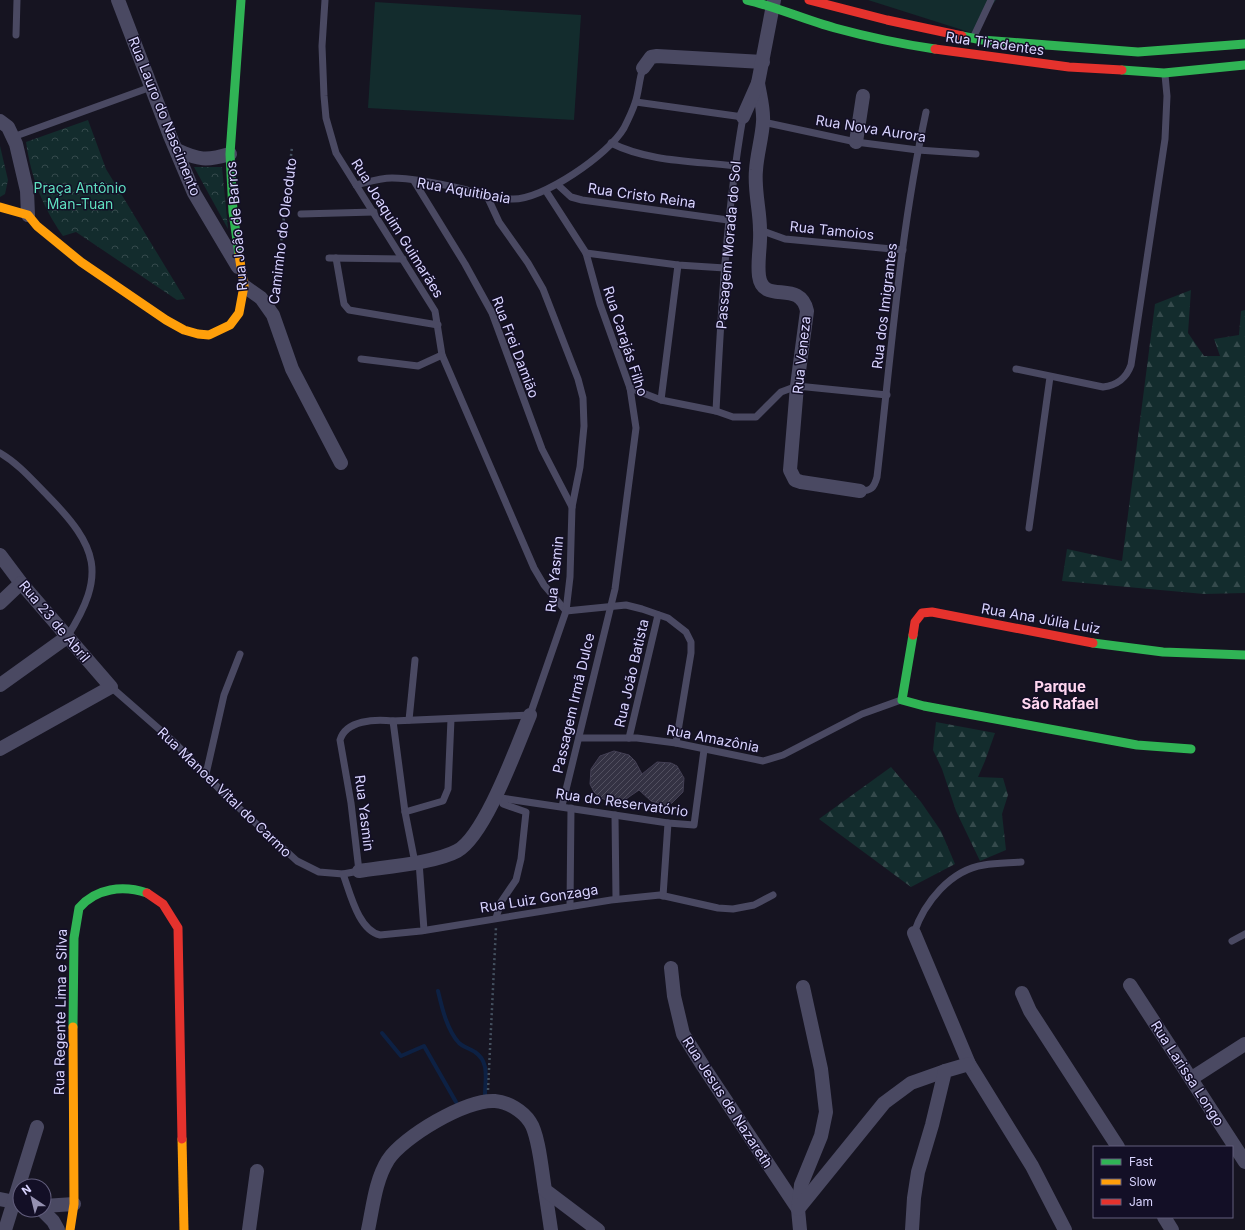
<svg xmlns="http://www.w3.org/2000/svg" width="1245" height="1230" viewBox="0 0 1245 1230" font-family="Inter,sans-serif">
<defs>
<pattern id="forest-firs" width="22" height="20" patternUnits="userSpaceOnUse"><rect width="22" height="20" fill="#132c2d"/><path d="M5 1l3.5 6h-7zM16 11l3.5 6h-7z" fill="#354a4c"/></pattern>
<pattern id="park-crowns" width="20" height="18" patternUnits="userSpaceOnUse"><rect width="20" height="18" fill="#132c2d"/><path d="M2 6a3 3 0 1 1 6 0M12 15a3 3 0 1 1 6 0" fill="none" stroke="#354a4c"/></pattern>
<pattern id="building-hatch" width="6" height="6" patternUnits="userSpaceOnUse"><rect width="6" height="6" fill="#343243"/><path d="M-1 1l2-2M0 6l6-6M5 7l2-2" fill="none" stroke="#514f5f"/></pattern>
</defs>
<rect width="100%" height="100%" fill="#161421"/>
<!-- forest -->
<g fill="url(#forest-firs)">
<polygon points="1191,290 1188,333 1204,356 1220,356 1214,339 1239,335 1241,311 1245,310 1245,593 1204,594 1062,581 1067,549 1122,561 1155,304"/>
<polygon points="936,722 995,733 985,761 978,777 1003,778 1008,795 1002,814 1006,850 980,861 956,811 942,769 933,750"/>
<polygon points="891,767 921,802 941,831 955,864 911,887 819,819"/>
</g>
<!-- park -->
<g fill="url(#park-crowns)">
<path d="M88,120l18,49 79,130 -8,1 -101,-68 -13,4c-21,-30 -32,-59 -37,-94z"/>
<polygon points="0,146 8,180 5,194 0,197"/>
<polygon points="194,167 222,167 228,229"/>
</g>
<!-- pitch -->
<g fill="#132c2d">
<polygon points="868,0 996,0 972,33"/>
<polygon points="375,2 581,15 574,120 368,108"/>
</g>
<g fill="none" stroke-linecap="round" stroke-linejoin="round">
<!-- stream -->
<g stroke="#0d2144" stroke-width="4">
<path d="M438,991c4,17 9,39 21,52 4,4 12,6 16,9 15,10 10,27 10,43"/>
<polyline points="382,1033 401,1056 424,1046 456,1102"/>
</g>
</g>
<!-- building -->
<polygon fill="url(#building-hatch)" stroke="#433f54" points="614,751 629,755 635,761 642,774 657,762 671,763 677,766 684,778 683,792 672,803 665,805 651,801 639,790 626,799 618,802 609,801 601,798 594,792 590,784 591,769 600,756"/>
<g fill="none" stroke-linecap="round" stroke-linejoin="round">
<!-- path -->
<g stroke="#44505f" stroke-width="2.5" stroke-dasharray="2 3" stroke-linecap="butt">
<polyline points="275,295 292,147"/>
<polyline points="488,1090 496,927"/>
</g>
<!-- lane -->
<g stroke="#4a4962" stroke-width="7">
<polyline points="325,0 322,46 324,96 326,118 336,153 435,311 442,355 534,568 544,585 566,611 626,605 642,609 668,618 686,632 691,642 691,653 676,743"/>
<polyline points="16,35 17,0"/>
<polyline points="974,36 991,0"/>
<path d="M636,102l107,15c-17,97 -22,196 -27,294"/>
<polyline points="763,122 856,142 918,150 976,154"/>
<polyline points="13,137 151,87"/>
<path d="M611,143c38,19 83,18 124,23"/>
<polyline points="414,181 465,264 492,313 542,449 572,507"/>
<path d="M356,185c12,-3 24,-7 36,-7 20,0 54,7 75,12 14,4 29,9 44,9 31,2 98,-45 113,-71 4,-8 8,-16 11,-25 4,-11 4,-24 8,-35"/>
<polyline points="558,185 571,197 582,200 728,220"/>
<polyline points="546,191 586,253 600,304 630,388 636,428 615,589 562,806"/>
<polyline points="301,214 374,212"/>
<polyline points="760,230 785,239 903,250"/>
<polyline points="586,253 678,265 725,268"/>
<polyline points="329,258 403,259"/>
<polyline points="336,258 344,304 349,310 438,325"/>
<polyline points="361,359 418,366 442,355"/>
<path d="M1016,369l87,18c14,-2 23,-8 28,-22l34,-226 2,-43 -2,-21"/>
<polyline points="630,388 661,400 716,411 733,417 756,417 781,392 797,386 887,395"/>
<polyline points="661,400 678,265"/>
<path d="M0,453c19,11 33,28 48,43 50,51 59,78 19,141"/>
<path d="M860,491c11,0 14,-3 17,-14 14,-122 23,-245 49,-365"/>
<polyline points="1029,528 1050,377"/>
<path d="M111,687l64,56 53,55 69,63 22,11 24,2 16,-3 -8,-68 -11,-63c6,-20 35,-21 53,-19l137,-6 36,-104 4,-34 2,-70 8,-40 4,-41 -1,-28 -5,-19 -35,-90 -15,-26 -29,-41 -12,-26"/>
<polyline points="409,720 415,660"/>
<polyline points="393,721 405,812 415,863"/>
<polyline points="579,738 637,738 676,743 763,761 783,755 862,714 901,700"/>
<polyline points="629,738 658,615"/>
<polyline points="206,774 224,695 240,654"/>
<polyline points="494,797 668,823 694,825 704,750"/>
<polyline points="405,812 443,801 448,789 451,719"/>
<polyline points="615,815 616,899"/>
<polyline points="419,862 424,930"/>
<path d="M343,874c7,18 15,56 37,61l41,-4 190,-31 49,-5 58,13 15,1 21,-4 19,-10"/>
<polyline points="663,896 668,823"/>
<polyline points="570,906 571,808"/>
<polyline points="496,918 501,902 516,880 521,859 526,812 503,804 504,799"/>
<path d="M914,933c10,-30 36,-63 70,-68 12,-2 25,-2 37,-3"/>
<polyline points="1232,941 1245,934"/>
</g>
<!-- street -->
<g stroke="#4a4962" stroke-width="14">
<polyline points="118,0 170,136 194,193 238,267"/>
<polyline points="643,68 651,57 657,56 763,62"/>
<path d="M758,83c2,13 6,26 5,39 -1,16 -6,32 -7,48 -2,20 4,40 4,60 1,15 -3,31 -1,46 4,30 41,2 48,35l-10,75 -7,84 5,10 6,2 59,9"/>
<polyline points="743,117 758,83 774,0"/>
<polyline points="0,121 8,127 16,144 27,191 28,215"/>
<polyline points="856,142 863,96"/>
<path d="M177,150c22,10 29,11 53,4"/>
<polyline points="244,286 261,298 273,315 292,369 341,463"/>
<polyline points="0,555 21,583 111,687 0,749"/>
<polyline points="0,603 21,583"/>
<polyline points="0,685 67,637"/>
<path d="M359,871c25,-4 76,-8 98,-20 28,-15 60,-105 73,-136"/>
<polyline points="914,933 969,1064 1032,1166 1065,1230"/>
<polyline points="671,968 674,996 683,1034 703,1066 798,1209 800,1230"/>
<polyline points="1130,985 1245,1162"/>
<polyline points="1022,993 1030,1011 1118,1147"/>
<polyline points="1192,1078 1245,1044"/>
<polyline points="545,1190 551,1230"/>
<polyline points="0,1199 20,1203"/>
<polyline points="44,1206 74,1204"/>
<polyline points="798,1209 801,1185 821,1136 826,1112 821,1069 803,987"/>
<polyline points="798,1209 884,1103 911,1083 945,1071"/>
<polyline points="42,1210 53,1221 58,1230"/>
<polyline points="1164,1217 1172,1230"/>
<polyline points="5,1230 37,1127"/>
<polyline points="249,1230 257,1171"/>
<path d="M368,1230c5,-23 7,-49 20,-70 15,-23 78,-61 107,-59 13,1 28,10 35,21 9,13 12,51 15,68l53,40"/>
<polyline points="912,1230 914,1198 918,1172 932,1125 945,1071 969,1064"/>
</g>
<!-- fast -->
<g stroke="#30b455" stroke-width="9">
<path d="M747,0c30,7 58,20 88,28 33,9 66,16 100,21"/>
<polyline points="962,36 982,40 1138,52 1245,44"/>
<polyline points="1122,70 1164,73 1245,65"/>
<polyline points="239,255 233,212 230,154 241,0"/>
<polyline points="913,635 902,700 924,706 1137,745 1191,749"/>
<polyline points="1093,643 1163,652 1245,655"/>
<path d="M73,1027l1,-89 5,-30c17,-20 44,-23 68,-15"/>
</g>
<!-- slow -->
<g stroke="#ff9f0a" stroke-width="9">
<polyline points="0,207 28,215 37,226 81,262 166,320 184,330 198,334 209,335 230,325 239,313 244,286 239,255"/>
<polyline points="182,1139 184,1230"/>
<polyline points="70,1230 74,1204 73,1027"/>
</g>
<!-- jam -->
<g stroke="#e5322d" stroke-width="9">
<polyline points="809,0 887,20 962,36"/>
<polyline points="935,49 1069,67 1122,70"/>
<polyline points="913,635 915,622 922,613 932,612 1093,643"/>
<polyline points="147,893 163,904 178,928 182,1139"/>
</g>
</g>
<g text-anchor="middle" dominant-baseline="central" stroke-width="3" stroke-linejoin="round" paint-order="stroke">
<!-- street labels -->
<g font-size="14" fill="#d9d4ff" stroke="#130f26">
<text transform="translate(995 43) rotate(8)">Rua Tiradentes</text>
<text transform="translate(165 116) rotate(68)">Rua Lauro do Nascimento</text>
<text transform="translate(871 128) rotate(9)">Rua Nova Aurora</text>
<text transform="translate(464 190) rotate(10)">Rua Aquitibaia</text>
<text transform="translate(642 195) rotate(8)">Rua Cristo Reina</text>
<text transform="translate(236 226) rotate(-95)">Rua Joâo de Barros</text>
<text transform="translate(398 228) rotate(58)">Rua Joaquim Guimarães</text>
<text transform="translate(832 230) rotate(6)">Rua Tamoios</text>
<text transform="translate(282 231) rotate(-83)">Camimho do Oleoduto</text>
<text transform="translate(728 245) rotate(-85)">Passagem Morada do Sol</text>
<text transform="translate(884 306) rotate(-83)">Rua dos Imigrantes</text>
<text transform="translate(626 341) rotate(72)">Rua Carajás Filho</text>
<text transform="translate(516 347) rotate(69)">Rua Frei Damião</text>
<text transform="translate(801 355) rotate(-84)">Rua Veneza</text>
<text transform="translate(554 574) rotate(-84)">Rua Yasmin</text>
<text transform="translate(1041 618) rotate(10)">Rua Ana Júlia Luiz</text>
<text transform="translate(55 621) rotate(50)">Rua 23 de Abril</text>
<text transform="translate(631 673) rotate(-77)">Rua João Batista</text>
<text transform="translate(573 703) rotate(-77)">Passagem Irmã Dulce</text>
<text transform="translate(713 738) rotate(11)">Rua Amazônia</text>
<text transform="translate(225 792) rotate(44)">Rua Manoel Vital do Carmo</text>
<text transform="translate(622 802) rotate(8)">Rua do Reservatório</text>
<text transform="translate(365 813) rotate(83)">Rua Yasmin</text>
<text transform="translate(539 898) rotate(-9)">Rua Luiz Gonzaga</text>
<text transform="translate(60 1012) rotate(-89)">Rua Regente Lima e Silva</text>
<text transform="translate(1188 1073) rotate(57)">Rua Larissa Longo</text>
<text transform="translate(728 1102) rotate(57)">Rua Jesus de Nazareth</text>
</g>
<!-- park labels -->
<g font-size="14" fill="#5fe0c0" stroke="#130f26">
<text x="80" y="187">Praça Antônio<tspan x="80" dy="16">Man-Tuan</tspan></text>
</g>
<!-- neighbourhood labels -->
<g font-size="15" font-weight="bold" fill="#ffd6f0" stroke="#130f26">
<text x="1060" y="686">Parque<tspan x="1060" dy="17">São Rafael</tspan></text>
</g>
</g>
<!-- legend -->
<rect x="1093" y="1146" width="140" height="72" fill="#130f26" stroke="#625e7d"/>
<rect x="1101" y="1159" width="20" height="6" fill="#30b455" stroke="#625e7d"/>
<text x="1129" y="1166" font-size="12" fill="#d9d4ff">Fast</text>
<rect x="1101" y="1179" width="20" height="6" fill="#ff9f0a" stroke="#625e7d"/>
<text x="1129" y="1186" font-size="12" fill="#d9d4ff">Slow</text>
<rect x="1101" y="1199" width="20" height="6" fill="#e5322d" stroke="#625e7d"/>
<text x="1129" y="1206" font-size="12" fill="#d9d4ff">Jam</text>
<!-- north arrow -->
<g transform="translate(32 1198) rotate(325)"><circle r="19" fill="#130f26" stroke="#625e7d"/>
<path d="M0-3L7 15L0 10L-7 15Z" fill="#9591b1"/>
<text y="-6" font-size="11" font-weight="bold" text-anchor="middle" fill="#d9d4ff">N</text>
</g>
</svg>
